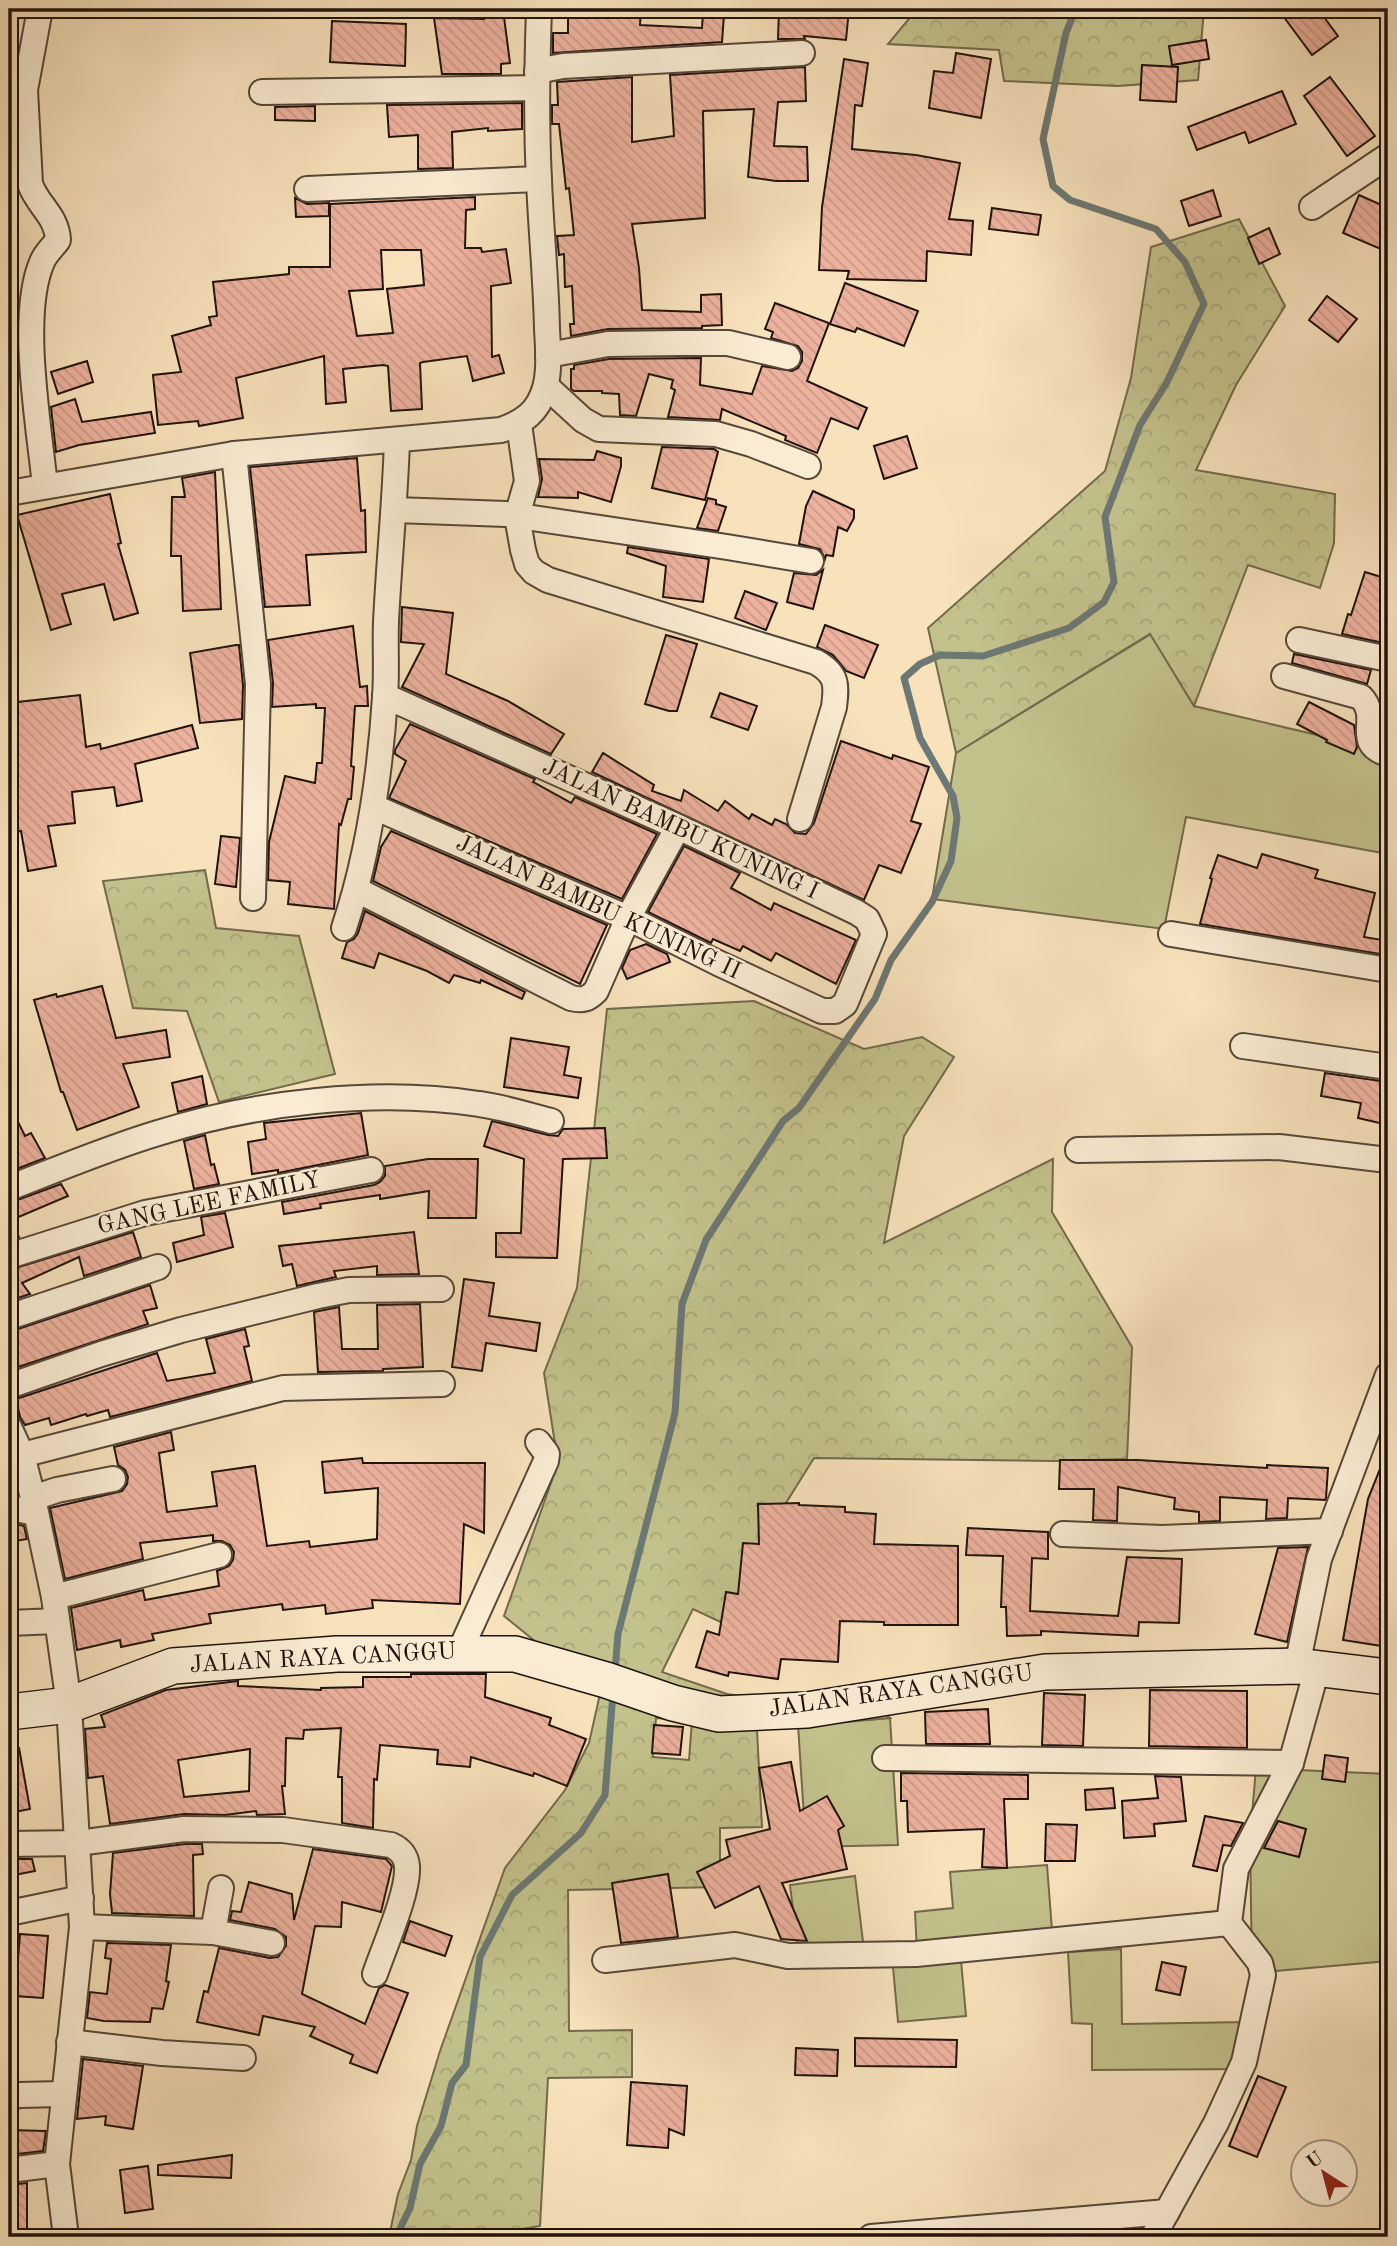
<svg xmlns="http://www.w3.org/2000/svg" width="1397" height="2246" viewBox="0 0 1397 2246" font-family="'Old Standard TT',serif">
<defs>
<pattern id="forest-crowns" width="20" height="18" patternUnits="userSpaceOnUse" patternTransform="scale(1.75)"><rect width="20" height="18" fill="#c3c28c"/><path d="M2 6a3 3 0 1 1 6 0M12 15a3 3 0 1 1 6 0" fill="none" stroke="#a7a678"/></pattern>
<pattern id="building-back-hatch" width="6" height="6" patternUnits="userSpaceOnUse" patternTransform="scale(1.75)"><rect width="6" height="6" fill="#edb29e"/><path d="M-1 5l2 2M0 0l6 6M5-1l2 2" fill="none" stroke="#cb9887"/></pattern>
</defs>
<rect width="100%" height="100%" fill="#f8e2bc"/>
<filter id="stains"><feTurbulence type="fractalNoise" baseFrequency=".00286" numOctaves="4"/><feColorMatrix values="0 0 0 0 .2 0 0 0 0 .09 0 0 0 0 .02 0 0 0 .5 -.17"/></filter>
<radialGradient id="worn" r=".72"><stop offset=".6" stop-color="#630" stop-opacity="0"/><stop offset="1" stop-color="#630" stop-opacity=".3"/></radialGradient>
<!-- grass -->
<g fill="#c3c28c" stroke="#726a4c" stroke-width="2">
<polygon points="1151,634 1194,706 1360,745 1388,754 1388,854 1186,817 1164,929 932,899 956,753"/>
<polygon points="890,1718 898,1845 806,1847 798,1725"/>
<polygon points="1256,1768 1388,1774 1388,1961 1252,1973 1250,1838"/>
<polygon points="1047,1865 1053,1943 960,1949 966,2016 898,2022 892,1956 917,1953 915,1912 953,1908 950,1872"/>
<polygon points="855,1876 865,1958 800,1966 790,1885"/>
<polygon points="1121,1949 1122,2024 1248,2022 1248,2069 1092,2070 1092,2024 1072,2023 1068,1952"/>
</g>
<!-- forest -->
<g fill="url(#forest-crowns)" stroke="#726a4c" stroke-width="2" fill-rule="evenodd">
<polygon points="917,9 1204,9 1198,80 1118,86 1004,81 999,50 888,44"/>
<polygon points="1239,219 1285,306 1236,385 1196,470 1335,494 1334,543 1320,588 1248,565 1194,706 1150,634 956,753 928,628 1105,471 1131,378 1151,247"/>
<polygon points="205,870 216,928 299,936 335,1074 219,1102 187,1011 133,1008 103,881"/>
<path d="M754,1001l110,48 58,-12 32,20 -50,79 -20,107 169,-84 -1,53 80,135 -5,112 -72,2 -241,-3 -53,85 -21,88 -47,-22 -31,63 65,22 67,10 70,-6 26,20 -133,12 5,97 -42,1v59l-152,3 1,141 63,-1v47l-84,1 -8,148 -67,11h-84l9,-43 13,-34 6,-34 23,-75 65,-183 60,-78 24,-47 11,-49 -96,-78 54,-153 -14,-90 33,-85 30,-279zM656,1718l36,3 -3,39 -36,-3z"/>
</g>
<g fill="none" stroke-linecap="round" stroke-linejoin="round">
<!-- stream -->
<g stroke="#6c7873" stroke-width="7">
<polyline points="615,1671 618,1634 675,1413 682,1304 706,1240 783,1121 799,1108 875,999 891,960 932,902 951,861 957,818 953,796 920,738 904,678 920,664 940,655 983,656 1069,628 1104,602 1114,582 1105,517 1140,425 1166,384 1204,304 1185,262 1156,229 1070,200 1053,186 1043,139 1066,33 1074,13 1079,9"/>
<polyline points="396,2237 410,2208 420,2164 441,2126 452,2083 466,2065 480,1957 512,1895 581,1833 605,1795 613,1693"/>
</g>
</g>
<!-- building -->
<g fill="url(#building-back-hatch)" stroke="#20130d" stroke-width="2" fill-rule="evenodd">
<polygon points="482,9 503,9 510,63 501,64 501,74 442,74 434,18 484,19"/>
<polygon points="568,9 641,9 640,25 702,28 703,13 724,15 722,42 553,53 553,33 568,33"/>
<polygon points="824,9 849,9 846,40 804,36 805,39 778,39 779,10 824,12"/>
<polygon points="1278,9 1318,9 1338,36 1312,55"/>
<polygon points="332,21 406,24 405,66 330,62"/>
<polygon points="1206,40 1209,59 1172,65 1169,46"/>
<polygon points="956,53 991,59 981,118 929,108 934,71 953,73"/>
<polygon points="844,59 868,63 862,106 855,105 852,149 916,155 960,163 949,219 973,221 971,255 927,251 926,281 847,279 849,271 819,270 822,207"/>
<polygon points="1142,65 1178,67 1176,102 1140,100"/>
<polygon points="805,67 806,101 778,102 774,146 807,147 808,181 776,181 748,177 754,109 703,111 705,218 632,224 639,268 642,310 701,312 701,295 721,294 722,325 702,326 702,328 608,329 571,336 570,324 574,324 572,286 565,287 564,254 559,255 557,236 574,235 569,188 566,189 559,124 552,124 552,105 558,105 557,82 632,77 632,142 674,136 670,75"/>
<polygon points="1330,77 1375,136 1347,156 1304,96"/>
<polygon points="1282,91 1296,124 1249,143 1245,132 1197,150 1188,127"/>
<polygon points="522,103 522,129 488,131 488,128 452,132 453,168 418,169 418,135 389,137 387,105"/>
<polygon points="315,106 315,121 275,120 275,107"/>
<polygon points="1213,190 1221,216 1189,226 1181,201"/>
<polygon points="1359,195 1388,208 1388,252 1343,233"/>
<path d="M475,197v12l-9,1 -1,38h16l1,4 24,-3 5,34 -20,3 1,71 7,-2 5,18 -31,8 -6,-25 -44,6 -3,1 2,46 -31,2 -3,-45 -5,-1 -40,4 3,33 -20,2 -2,-48 -88,22 7,40 -44,8 -1,-5 -40,4 -5,-50 28,-3 -9,-36 39,-11 -2,-8 8,-1 -4,-34 76,-8v-7h41v-63zM381,250h40l3,35 -37,4 6,44 -36,3 -8,-45 34,-2z"/>
<polygon points="295,198 307,204 329,203 329,216 296,217"/>
<polygon points="992,208 1041,215 1038,235 989,229"/>
<polygon points="1269,228 1280,254 1259,264 1248,238"/>
<polygon points="845,283 918,311 904,346 857,328 855,332 830,324"/>
<polygon points="1327,296 1357,319 1338,342 1309,320"/>
<polygon points="775,303 829,323 807,381 867,408 858,429 831,418 817,453 785,440 786,436 722,409 720,420 668,417 675,390 671,388 673,380 649,374 636,416 620,415 619,394 602,393 602,391 574,391 571,389 571,369 574,369 574,365 609,359 701,358 700,385 752,394 762,366 792,371 798,368 802,361 802,352 798,346 771,338 773,332 765,329"/>
<polygon points="87,361 93,382 58,394 51,372"/>
<polygon points="75,399 82,422 151,412 155,433 79,445 56,452 51,407"/>
<polygon points="907,436 917,468 884,479 874,446"/>
<polygon points="662,447 714,449 718,452 705,500 652,488"/>
<polygon points="597,451 621,458 621,466 611,502 578,492 578,498 538,497 542,479 539,459 594,460"/>
<polygon points="357,458 361,511 365,510 366,552 306,555 310,605 265,607 250,467"/>
<polygon points="215,472 221,609 183,611 181,556 171,556 172,497 185,497 182,478"/>
<polygon points="813,491 854,510 854,518 847,531 838,527 833,556 826,555 825,559 820,549 799,544 806,506"/>
<polygon points="110,494 121,543 118,544 138,613 114,620 104,584 62,594 71,624 51,630 17,515"/>
<polygon points="708,498 716,500 716,504 726,507 718,531 697,528"/>
<polygon points="628,547 709,559 703,602 663,597 666,566 627,553"/>
<polygon points="823,570 813,609 787,602 794,573 816,575"/>
<polygon points="1365,572 1388,579 1388,644 1342,634 1348,614 1351,615"/>
<polygon points="745,591 777,603 766,630 735,618"/>
<polygon points="402,607 453,613 446,674 508,701 564,734 551,754 402,687 424,644 401,642"/>
<polygon points="825,625 878,645 864,678 846,671 833,655 817,647"/>
<polygon points="353,626 360,687 367,686 368,706 355,706 351,766 354,767 351,799 348,799 341,825 339,824 334,909 288,904 290,882 268,880 269,842 285,776 315,783 317,763 322,763 325,708 316,708 316,704 272,707 273,683 268,640"/>
<polygon points="666,635 697,644 677,711 669,711 645,704"/>
<polygon points="236,645 239,645 243,685 242,719 200,723 190,653"/>
<polygon points="1294,654 1371,670 1367,684 1292,663"/>
<polygon points="720,693 757,706 748,730 711,717"/>
<polygon points="80,695 86,747 100,744 101,749 192,725 198,748 135,764 142,801 117,806 114,787 72,792 75,823 48,826 56,866 28,871 21,831 9,832 9,703"/>
<polygon points="1309,702 1354,725 1357,747 1354,754 1326,742 1327,740 1297,724"/>
<polygon points="410,724 535,779 533,782 571,803 575,797 657,834 622,899 389,798 406,761 395,754 395,750"/>
<polygon points="841,741 892,759 893,755 929,767 911,821 921,824 901,873 879,865 864,900 592,772 603,753 654,785 652,791 681,801 684,790 718,811 725,801 749,819 752,814 772,825 775,819 786,824 795,833 806,834 814,823"/>
<polygon points="391,831 607,925 580,984 373,881 381,847"/>
<polygon points="221,836 240,838 236,887 215,884"/>
<polygon points="684,846 740,873 731,888 771,910 774,903 856,940 836,984 776,953 771,961 743,946 740,951 713,939 711,943 648,912"/>
<polygon points="1262,854 1318,870 1315,878 1375,893 1364,937 1388,941 1386,955 1200,924 1212,879 1210,878 1218,855 1257,868"/>
<polygon points="365,911 525,992 522,999 481,980 480,983 454,975 449,983 427,971 379,953 374,968 342,958 347,942 354,939 358,933"/>
<polygon points="646,944 667,954 670,962 627,979 622,968 630,950"/>
<polygon points="102,986 116,1038 166,1030 170,1057 123,1064 139,1107 77,1130 63,1092 61,1092 34,1000 56,994 57,997"/>
<polygon points="511,1038 569,1047 564,1075 581,1078 578,1098 504,1087"/>
<polygon points="1325,1073 1388,1082 1388,1125 1358,1118 1361,1103 1321,1096"/>
<polygon points="202,1076 207,1104 178,1112 172,1083"/>
<polygon points="9,1104 25,1136 31,1133 45,1158 9,1172"/>
<polygon points="361,1113 368,1155 278,1173 278,1170 252,1174 248,1142 266,1139 264,1123"/>
<polygon points="492,1121 548,1135 558,1136 563,1129 605,1128 607,1158 563,1159 557,1258 496,1257 496,1233 521,1233 524,1159 484,1146"/>
<polygon points="205,1135 211,1165 214,1164 219,1184 194,1189 184,1141"/>
<polygon points="428,1159 478,1159 476,1218 428,1218 429,1191 380,1199 380,1195 320,1204 321,1208 284,1214 282,1202 374,1185 380,1182 385,1176 385,1166"/>
<polygon points="61,1184 68,1196 9,1221 19,1237 9,1240 9,1203"/>
<polygon points="225,1213 233,1247 177,1262 173,1243 204,1235 201,1217"/>
<polygon points="133,1232 141,1257 84,1276 79,1257 22,1283 30,1294 9,1301 9,1270"/>
<polygon points="414,1232 419,1274 377,1275 377,1266 334,1271 336,1277 297,1286 292,1264 283,1266 279,1246"/>
<polygon points="464,1279 494,1283 489,1316 540,1323 536,1351 486,1343 482,1371 452,1367"/>
<polygon points="150,1285 157,1308 143,1311 148,1324 9,1370 9,1332"/>
<polygon points="420,1304 423,1367 383,1369 383,1371 318,1372 314,1312 339,1307 342,1349 378,1349 377,1305"/>
<polygon points="245,1329 249,1346 244,1347 252,1381 110,1417 108,1410 87,1416 86,1414 51,1425 49,1418 25,1425 20,1417 16,1399 157,1353 167,1381 215,1373 206,1339"/>
<polygon points="171,1432 174,1450 159,1453 167,1512 217,1506 212,1472 255,1466 267,1546 309,1541 310,1547 377,1539 378,1488 325,1493 322,1462 362,1458 363,1463 485,1463 484,1533 464,1524 460,1604 372,1600 373,1608 326,1614 325,1605 283,1610 282,1604 209,1614 211,1623 152,1634 154,1640 121,1647 120,1640 77,1650 71,1608 143,1590 145,1600 219,1586 217,1571 229,1566 233,1560 234,1552 230,1545 222,1541 213,1541 213,1535 140,1543 143,1559 65,1579 50,1508 122,1491 127,1484 128,1477 125,1470 118,1465 114,1447"/>
<polygon points="1386,1454 1388,1455 1388,1647 1343,1640 1368,1499"/>
<polygon points="1060,1460 1138,1460 1267,1468 1267,1465 1328,1468 1326,1498 1325,1500 1288,1498 1287,1518 1266,1519 1267,1500 1220,1497 1220,1521 1199,1522 1199,1512 1174,1509 1175,1498 1118,1487 1117,1521 1093,1520 1094,1489 1059,1489"/>
<polygon points="799,1503 799,1505 845,1507 845,1512 876,1514 874,1544 958,1546 958,1625 884,1625 884,1622 840,1621 838,1662 781,1659 778,1679 729,1672 728,1676 696,1667 707,1631 719,1635 726,1592 738,1594 743,1543 759,1544 758,1504"/>
<polygon points="16,1524 24,1526 27,1539 9,1542 9,1525"/>
<polygon points="968,1528 1048,1532 1048,1559 1032,1558 1030,1611 1118,1616 1127,1557 1182,1559 1179,1623 1139,1622 1138,1636 1041,1631 1041,1635 1007,1636 1006,1607 1001,1607 1003,1556 966,1555"/>
<polygon points="1308,1547 1287,1642 1255,1634 1278,1548"/>
<path d="M411,1674h75l-1,23 66,21 -2,7 37,14 -19,47 -33,-13 -1,3 -62,-19 -1,10 -33,-3 1,-14 -58,-5 -3,35 -3,-1 -1,49 -31,-5v-46h-4l3,-49 -37,2 -1,9 -17,-1 -1,48h-3l3,28 -28,1 -1,-4 -31,4 -41,-1 -74,10 -7,-48 -15,2 -3,-49 20,-2 -4,-12 65,-25 72,-9v5l83,4v-2l42,-1v-10h48zM250,1749l-1,42 -65,6 -6,-37z"/>
<polygon points="1150,1690 1247,1691 1247,1748 1149,1746"/>
<polygon points="1044,1693 1085,1695 1083,1746 1042,1745"/>
<polygon points="988,1709 990,1744 926,1744 925,1712"/>
<polygon points="654,1725 683,1727 680,1755 652,1753"/>
<polygon points="19,1748 30,1809 9,1813 9,1749"/>
<polygon points="1325,1755 1348,1758 1345,1782 1322,1779"/>
<polygon points="791,1762 800,1811 827,1796 844,1826 838,1830 847,1869 782,1883 807,1941 781,1939 759,1886 715,1908 697,1872 730,1856 726,1840 770,1829 759,1768"/>
<polygon points="901,1773 1028,1775 1028,1799 1004,1799 1007,1868 982,1867 984,1829 908,1832 907,1801 901,1801"/>
<polygon points="1155,1776 1181,1777 1186,1821 1154,1824 1155,1836 1124,1838 1122,1801 1158,1798"/>
<polygon points="1113,1788 1115,1808 1086,1810 1085,1790"/>
<polygon points="1205,1816 1243,1823 1231,1846 1223,1845 1217,1871 1193,1866"/>
<polygon points="1278,1821 1306,1829 1299,1857 1264,1848"/>
<polygon points="1046,1824 1077,1825 1075,1861 1045,1861"/>
<polygon points="185,1844 202,1844 203,1854 193,1855 194,1916 112,1913 110,1894 113,1853"/>
<polygon points="313,1849 386,1859 392,1866 381,1912 342,1902 341,1927 315,1926 302,1994 365,2024 379,1988 385,1985 408,1993 377,2073 350,2063 353,2055 310,2036 315,2027 263,2016 259,2035 197,2022 204,1991 208,1992 219,1948 270,1958 278,1957 286,1946 286,1937 275,1929 230,1920 232,1911 241,1912 249,1882 292,1894 294,1920"/>
<polygon points="9,1859 32,1859 35,1871 9,1876"/>
<polygon points="668,1874 678,1937 621,1943 612,1883"/>
<polygon points="410,1921 452,1936 445,1956 403,1942"/>
<polygon points="20,1934 48,1936 43,1998 15,1996"/>
<polygon points="107,1943 171,1945 166,1981 169,1982 163,2009 152,2008 150,2022 104,2021 87,2018 90,1992 107,1994 111,1959 105,1958"/>
<polygon points="1162,1962 1186,1967 1180,1995 1156,1990"/>
<polygon points="855,2038 957,2040 956,2067 855,2066"/>
<polygon points="796,2048 838,2050 837,2076 795,2075"/>
<polygon points="83,2059 143,2066 133,2129 105,2125 106,2116 77,2119"/>
<polygon points="1258,2076 1286,2087 1257,2157 1229,2146"/>
<polygon points="631,2082 687,2086 684,2135 669,2129 668,2148 627,2145"/>
<polygon points="9,2130 46,2131 43,2151 9,2155"/>
<polygon points="232,2155 231,2178 158,2175 158,2165"/>
<polygon points="148,2166 153,2209 125,2213 120,2170"/>
<polygon points="27,2183 27,2237 11,2237 9,2185"/>
</g>
<g fill="none" stroke-linecap="round" stroke-linejoin="round">
<defs>
<g id="minor">
<path d="M40,9l-15,81 5,94c8,22 27,32 28,56 -5,7 -13,14 -16,22 -23,53 -3,164 3,224"/>
<polyline points="537,71 563,66 802,53"/>
<polyline points="262,92 537,88"/>
<polyline points="307,189 539,179"/>
<polyline points="1312,207 1388,156"/>
<polyline points="548,355 608,344 679,343 728,343 788,357"/>
<polyline points="546,386 583,420 599,429 716,434 751,444 808,466"/>
<path d="M519,424l8,57 -10,35 6,34 4,14 7,8 14,8 268,82c21,12 21,22 18,45l-34,112"/>
<polyline points="234,454 258,684 253,898"/>
<path d="M9,493l225,-39 267,-24c23,-8 37,-18 44,-42 5,-18 3,-40 2,-59 -1,-50 -6,-99 -8,-149 -3,-57 -2,-114 0,-171"/>
<polyline points="395,510 506,514 727,547 811,561"/>
<polyline points="1299,640 1388,659"/>
<path d="M1284,676l77,21c21,22 -9,46 27,57"/>
<polyline points="374,807 628,918 718,963 822,1011 835,1011 845,1004 874,934 867,919 856,912 678,827 385,696"/>
<path d="M357,890l214,108c12,3 17,1 25,-7l32,-73 50,-91"/>
<path d="M344,928c25,-75 36,-153 41,-231 2,-25 0,-50 1,-75 3,-61 9,-121 11,-181"/>
<polyline points="1171,934 1388,970"/>
<polyline points="1243,1046 1388,1067"/>
<polyline points="1078,1150 1279,1147 1388,1160"/>
<path d="M9,1188c49,-19 99,-40 149,-55 99,-31 218,-45 321,-29 24,3 48,11 72,17"/>
<polyline points="9,1256 145,1213 371,1170"/>
<polyline points="9,1317 158,1267"/>
<polyline points="9,1386 101,1354 181,1330 318,1296 349,1290 441,1289"/>
<polyline points="9,1427 22,1455 33,1498 54,1597 69,1705 82,1927 57,2164 66,2237"/>
<polyline points="22,1455 283,1388 442,1384"/>
<polyline points="33,1498 57,1490 113,1479"/>
<polyline points="9,1510 16,1509 35,1513"/>
<polyline points="1063,1534 1162,1538 1330,1531"/>
<polyline points="54,1597 219,1555"/>
<polyline points="9,1623 57,1621"/>
<polyline points="459,1653 546,1461 547,1454 538,1442"/>
<polyline points="1297,1666 1319,1559 1388,1375"/>
<polyline points="885,1758 1291,1763"/>
<path d="M9,1844l69,-1 106,-14 99,1 108,15c9,4 15,11 16,21 2,26 -23,81 -32,108"/>
<polyline points="9,1913 81,1898"/>
<polyline points="82,1927 213,1932 221,1888"/>
<polyline points="213,1932 272,1943"/>
<polyline points="605,1960 735,1945 788,1956 916,1954 1229,1923"/>
<polyline points="69,2042 162,2053 243,2058"/>
<polyline points="9,2098 19,2095 63,2094"/>
<polyline points="9,2170 57,2164"/>
<polyline points="871,2237 1167,2212"/>
<polyline points="1153,2237 1216,2123 1244,2062 1263,1975 1260,1963 1229,1923 1236,1869 1291,1763 1317,1669"/>
</g>
<polyline id="secondary" points="9,1712 69,1705 173,1666 337,1654 515,1654 606,1680 673,1703 719,1714 807,1710 1045,1672 1297,1666 1388,1677"/>
</defs>
<!-- minor casing -->
<use href="#minor" stroke="#564739" stroke-width="28"/>
<!-- secondary casing -->
<use href="#secondary" stroke="#20130d" stroke-width="38"/>
<!-- minor -->
<use href="#minor" stroke="#faecd3" stroke-width="24"/>
<!-- secondary -->
<use href="#secondary" stroke="#faecd3" stroke-width="35"/>
</g>
<g text-anchor="middle" dominant-baseline="central" stroke-width="5" stroke-linejoin="round" paint-order="stroke">
<!-- street labels -->
<g font-size="24" fill="#20130d" stroke="#faecd3">
<text transform="translate(680 830) rotate(25)">JALAN BAMBU KUNING I</text>
<text transform="translate(598 908) rotate(25)">JALAN BAMBU KUNING II</text>
<text transform="translate(209 1204) rotate(-12)">GANG LEE FAMILY</text>
<text transform="translate(323 1659) rotate(-3)">JALAN RAYA CANGGU</text>
<text transform="translate(901 1692) rotate(-8)">JALAN RAYA CANGGU</text>
</g>
</g>
<!-- margin -->
<rect width="1397" height="2246" fill="none" stroke="#f8e2bc" stroke-width="35"/>
<rect x="10" y="10" width="1376" height="2225" fill="none" stroke="#20130d" stroke-width="3.5"/>
<rect x="18" y="18" width="1362" height="2211" fill="none" stroke="#20130d" stroke-width="2"/>
<!-- north arrow -->
<g transform="translate(1324 2173) rotate(324)"><circle r="33" fill="#faecd3" stroke="#a39584" stroke-width="2"/>
<path d="M0-5L12 26L0 18L-12 26Z" fill="#8f2418"/>
<text y="-10" font-size="19" font-weight="bold" text-anchor="middle" fill="#20130d">U</text>
</g>
<rect width="100%" height="100%" filter="url(#stains)"/>
<rect width="100%" height="100%" fill="url(#worn)"/>
</svg>
